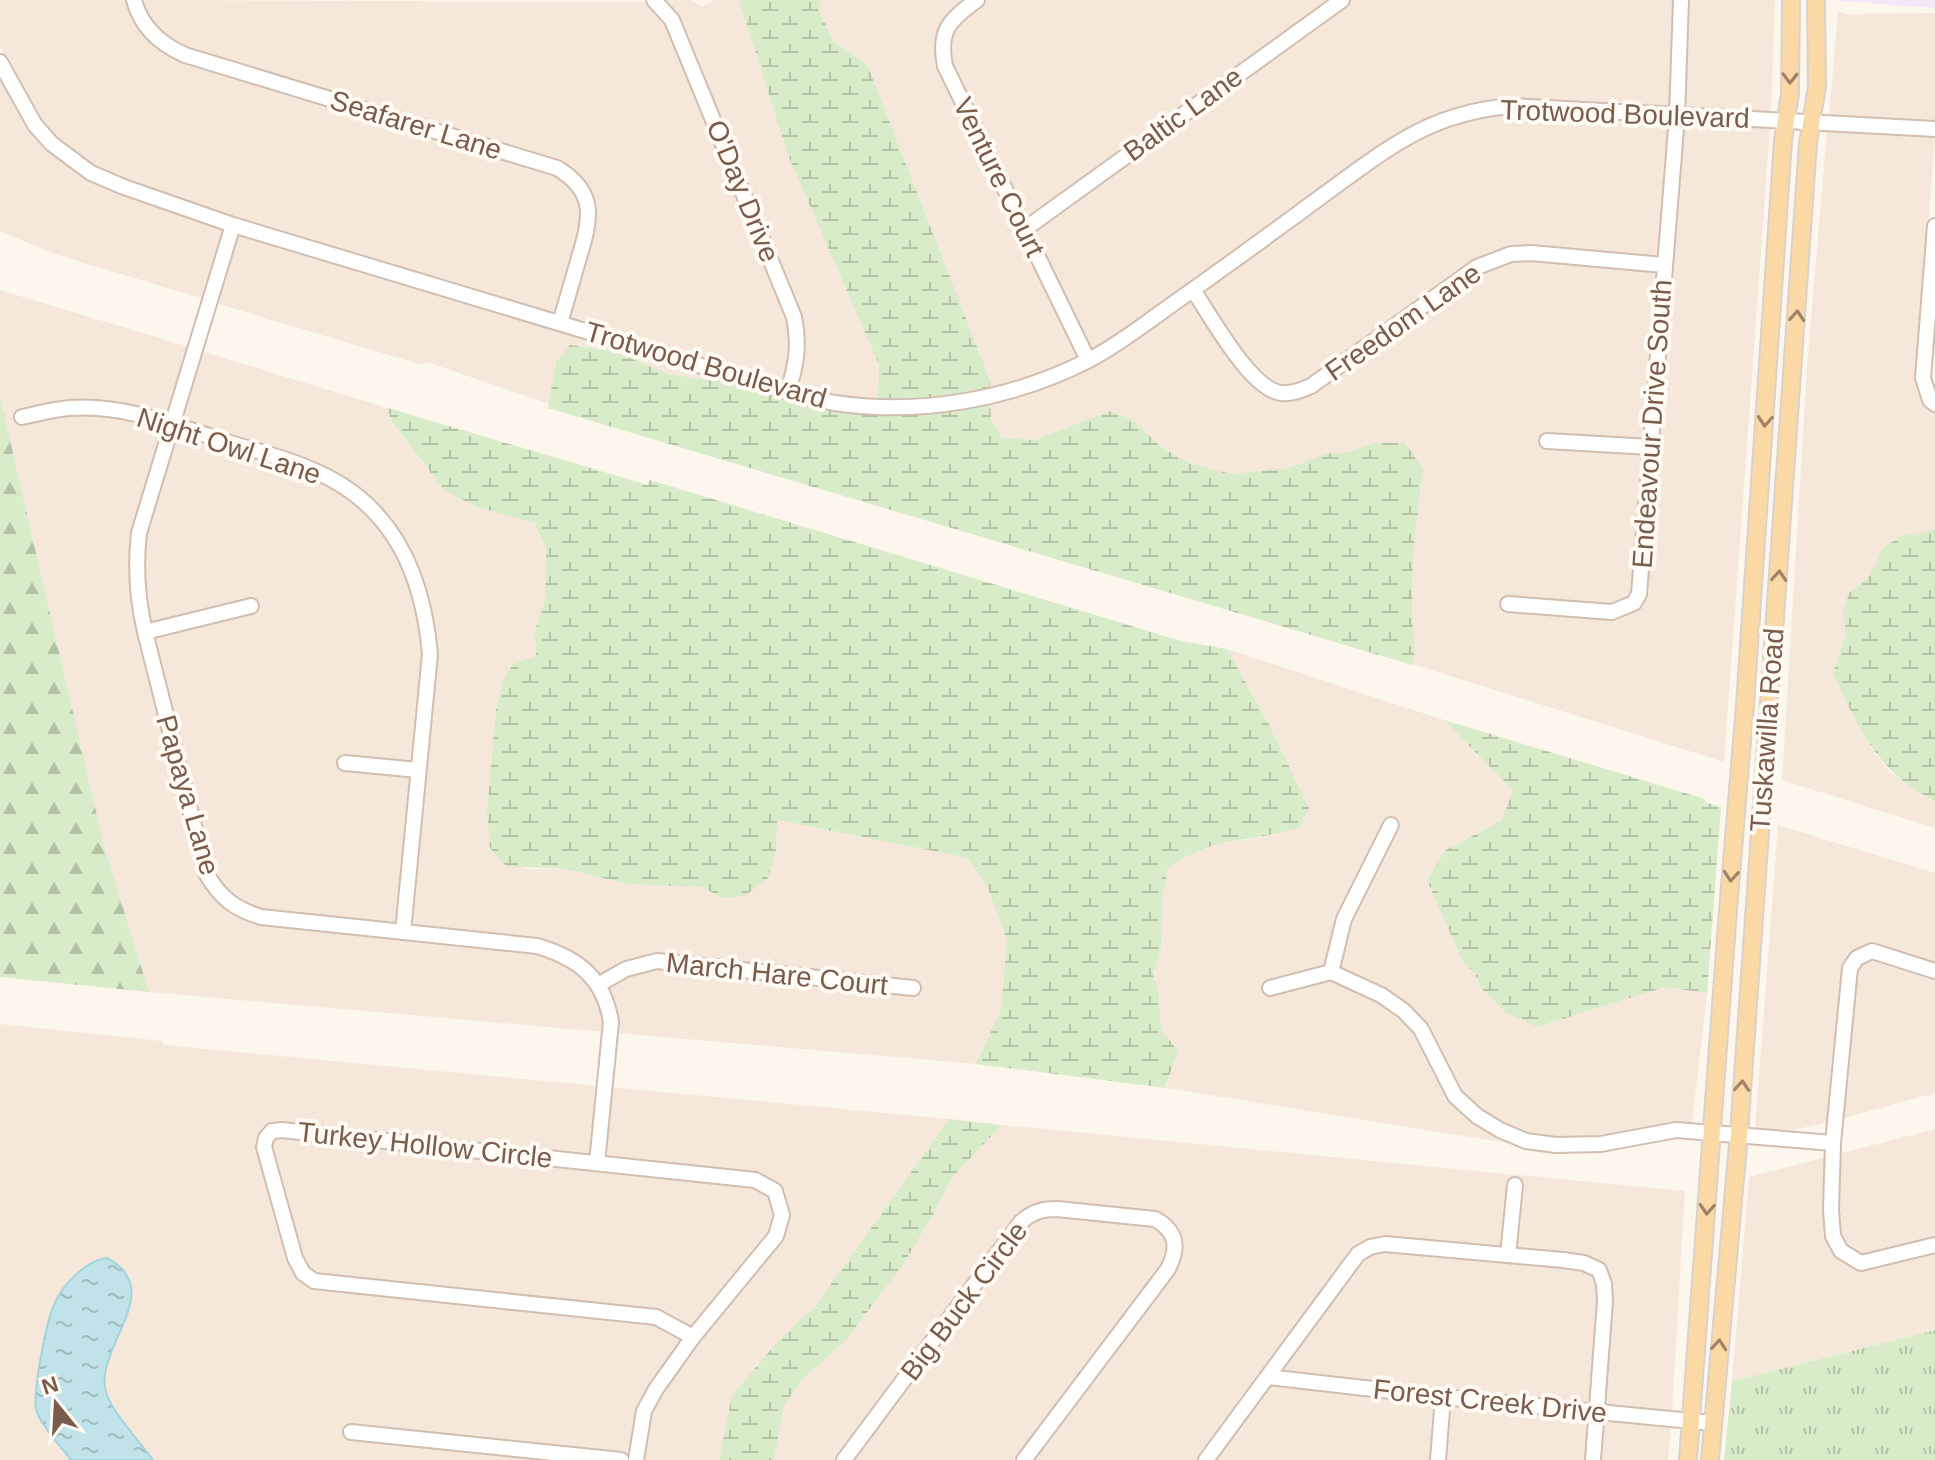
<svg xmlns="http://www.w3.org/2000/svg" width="1935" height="1460" viewBox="0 0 1935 1460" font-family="Arial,sans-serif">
<defs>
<pattern id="grass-tufts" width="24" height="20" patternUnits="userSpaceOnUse" patternTransform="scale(2)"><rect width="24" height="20" fill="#d8ecc9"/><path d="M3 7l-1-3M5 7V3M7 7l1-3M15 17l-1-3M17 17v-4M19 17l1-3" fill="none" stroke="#b4c2a5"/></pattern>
<pattern id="forest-firs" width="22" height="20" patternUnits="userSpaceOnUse" patternTransform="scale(2)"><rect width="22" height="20" fill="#d8ecc9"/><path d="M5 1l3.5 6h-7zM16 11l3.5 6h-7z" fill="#b4c2a5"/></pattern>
<pattern id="wetland-marsh" width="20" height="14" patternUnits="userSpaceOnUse" patternTransform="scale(2)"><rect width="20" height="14" fill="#d8ecc9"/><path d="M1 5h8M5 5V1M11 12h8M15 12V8" fill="none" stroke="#b4c2a5"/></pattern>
<pattern id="water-ripples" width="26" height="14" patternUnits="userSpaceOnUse" patternTransform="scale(2)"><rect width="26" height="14" fill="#bfe3e8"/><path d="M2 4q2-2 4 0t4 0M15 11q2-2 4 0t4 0" fill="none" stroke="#a0bbbe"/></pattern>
</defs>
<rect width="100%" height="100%" fill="#fdf6ec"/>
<!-- residential -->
<g fill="#f5e8da">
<polygon points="0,0 129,0 152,41 555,174 574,187 582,203 583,224 556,315 234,219 125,181 94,167 55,140 40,121 9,68 0,47"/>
<polygon points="141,0 648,2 667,23 789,318 792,358 784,384 568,318 595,225 593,199 583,180 569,168 558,161 187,49 173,43 149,22"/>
<polygon points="662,0 692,0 702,7 713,0 739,0 788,155 879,365 878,399 836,397 795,387 803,361 804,338 800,314"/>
<polygon points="821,0 965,0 952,10 939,29 937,50 1080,357 1018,382 990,389 989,377 867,64 834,42 818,9"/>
<polygon points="988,0 1331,0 1027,220 951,64 948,51 950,35 960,20"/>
<polygon points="1353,0 1675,0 1672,109 1511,100 1455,108 1422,121 1385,143 1189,285 1090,352 1032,232"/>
<polygon points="1687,0 1775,0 1771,114 1683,110"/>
<polygon points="1838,11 1845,14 1935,13 1935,122 1829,117"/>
<polygon points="0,77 31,129 49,150 67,164 90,179 225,229 204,299 51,253 0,231"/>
<polygon points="1511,113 1671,122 1658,258 1511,248 1494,252 1473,262 1309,380 1295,386 1280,386 1269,382 1256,371 1201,292 1391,154 1428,133 1459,120"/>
<polygon points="1683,123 1770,127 1724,762 1412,664 1415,651 1412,612 1413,553 1423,469 1374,443 1347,452 1325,454 1289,468 1231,475 1189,463 1161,447 1132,419 1109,411 1035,440 1002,438 991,419 990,402 1022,394 1192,299 1280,399 1296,399 1315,391 1480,273 1498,265 1531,260 1657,271 1646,440 1541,435 1541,447 1645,453 1633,591 1629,598 1611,605 1502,598 1503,610 1614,618 1625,615 1636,609 1644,596 1647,581"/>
<polygon points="1827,130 1935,135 1917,377 1925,403 1935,411 1935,529 1883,548 1869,576 1850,592 1846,634 1833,673 1869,745 1891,773 1935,801 1935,828 1782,780 1807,367"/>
<polygon points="237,233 742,385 668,374 613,351 556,362 549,404 427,362 422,365 215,303"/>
<polygon points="0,290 189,347 168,417 135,407 101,401 67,401 15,412 18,425 69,414 101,414 133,419 165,429 133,532 129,565 132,601 200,874 211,894 237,916 261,924 536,953 559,959 576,969 593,988 602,1005 604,1032 149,992 104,846 0,397"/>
<polygon points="201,351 388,408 391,422 444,490 535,523 546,547 545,598 535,632 536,657 496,710 487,809 527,869 565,869 628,884 702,887 724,898 776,850 776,820 968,858 988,889 1007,940 1001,1010 976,1064 615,1033 613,1002 606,987 629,975 658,967 918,995 919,982 657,954 637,958 599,976 583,959 563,947 538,940 409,927 436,655 432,617 422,579 406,543 378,508 355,486 318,465 180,420"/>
<polygon points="176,432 315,477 349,497 370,516 397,551 412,584 421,619 424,654 413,763 339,757 340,769 412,776 398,925 262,911 242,905 229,895 211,871 152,637 259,611 255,599 149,624 141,566 145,535"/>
<polygon points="1227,649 1444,720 1514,790 1502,820 1446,850 1448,925 1463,962 1475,974 1481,988 1506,1013 1537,1027 1666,987 1707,993 1692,1124 1674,1123 1600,1137 1556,1138 1527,1134 1503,1124 1480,1111 1459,1092 1426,1026 1338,968 1349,922 1399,823 1389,816 1338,916 1326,967 1263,983 1266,995 1331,979 1379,1000 1400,1016 1417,1033 1450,1099 1519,1145 1166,1088 1178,1051 1161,1029 1159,994 1153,975 1161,948 1163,896 1168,868 1196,852 1219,844 1275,835 1309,808 1269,723"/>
<polygon points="1778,825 1935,873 1935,964 1855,951 1829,1122 1785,1132 1755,1129"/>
<polygon points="1873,958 1935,977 1935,1093 1841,1119 1855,971 1861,963"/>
<polygon points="0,1024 162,1041 164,1045 598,1086 591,1156 262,1133 298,1276 655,1323 684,1339 639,1408 630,1454 346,1425 346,1438 558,1460 153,1460 123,1422 105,1388 109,1356 115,1342 37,1413 71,1460 0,1460"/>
<polygon points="610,1087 949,1119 816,1305 778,1341 733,1396 719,1460 642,1460 650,1414 661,1393 698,1341 781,1241 785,1231 788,1208 778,1186 757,1174 603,1158"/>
<polygon points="1002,1125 1685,1191 1672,1413 1603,1406 1605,1268 1514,1249 1522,1180 1511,1177 1503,1248 1367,1241 1265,1370 1262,1370 1262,1374 1199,1460 1032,1460 1172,1274 1180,1258 1181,1243 1177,1229 1166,1218 1042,1202 1027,1208 1017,1217 837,1460 774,1460 784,1405 803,1379 846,1340 902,1266 933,1215 953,1176"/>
<polygon points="1935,1129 1935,1238 1861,1256 1845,1246 1839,1234 1837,1210 1838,1154"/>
<polygon points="283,1136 754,1186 770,1196 776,1215 772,1232 691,1329 672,1316 656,1310 315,1275 307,1269 301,1256 270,1147 275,1137"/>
<polygon points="1826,1157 1825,1209 1858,1268 1935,1251 1935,1330 1732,1381 1749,1177"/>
<polygon points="1044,1216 1153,1226 1168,1237 1168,1255 1016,1460 852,1460 1025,1227"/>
<polygon points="1386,1251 1583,1269 1595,1274 1599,1301 1591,1405 1280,1372 1362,1259 1372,1253"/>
<polygon points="1271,1384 1436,1403 1432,1460 1214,1460"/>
<polygon points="1448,1404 1590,1418 1587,1460 1444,1460"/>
<polygon points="1602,1419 1671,1425 1668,1460 1599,1460"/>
</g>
<!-- education -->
<polygon fill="#f3e8fa" points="1837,0 1935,0 1935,8 1837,1"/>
<!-- grass -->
<polygon fill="url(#grass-tufts)" points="1935,1330 1935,1460 1724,1460 1732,1381"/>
<!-- forest -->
<polygon fill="url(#forest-firs)" points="0,397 104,846 149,992 0,977"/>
<!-- wetland -->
<g fill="url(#wetland-marsh)">
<polygon points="739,0 821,0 818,9 834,42 867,64 989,377 990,389 950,397 878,399 879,365 788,155"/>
<polygon points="570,345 613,351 668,374 742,385 791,400 896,413 952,410 990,402 991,419 1002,438 1035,440 1109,411 1132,419 1161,447 1189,463 1231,474 1289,468 1325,454 1347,452 1374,443 1405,443 1423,469 1413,554 1412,612 1415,651 1412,665 548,408 556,362"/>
<path d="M388,408l260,77 2,-5 531,161 46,8 42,75 40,84 -10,20c-27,8 -54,10 -80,16 -19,5 -35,14 -51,24l-5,28 -2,52 -8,27 6,19 2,35 17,22 -13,37 -189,-24 25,-54 6,-70 -19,-51 -20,-31 -191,-38 -1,30 -8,28 -23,18 -22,2 -21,-11 -74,-3 -63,-15 -59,-3 -16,-18 -3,-39 9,-99 6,-27 11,-19 23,-8 -1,-24 10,-34 1,-50 -11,-25 -58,-16 -33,-17 -53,-69z"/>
<path d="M1935,529v272c-59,-30 -75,-70 -102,-128l13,-39 -3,-24 7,-18 19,-16 14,-28 23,-15 8,3z"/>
<polygon points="1444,720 1705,799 1705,802 1721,807 1707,993 1665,987 1537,1027 1506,1013 1481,988 1475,974 1463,962 1427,880 1446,850 1502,820 1513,790"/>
<polygon points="949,1119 1002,1125 953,1176 933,1215 902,1266 846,1340 803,1379 784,1405 774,1460 719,1460 732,1396 778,1341 816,1305"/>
</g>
<!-- water -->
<path fill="url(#water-ripples)" stroke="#a5d3da" stroke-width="2" d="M107,1258c59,31 -8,85 -2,129 2,20 36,56 48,73h-82c-10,-13 -32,-37 -35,-51 -3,-19 10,-86 18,-104 8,-20 32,-45 53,-47z"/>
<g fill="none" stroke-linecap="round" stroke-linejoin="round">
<defs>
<g id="minor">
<path d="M134,0c7,27 26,44 51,55l372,113c42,25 33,53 21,93 -6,21 -12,41 -18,62"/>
<path d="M654,0l18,20 122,297c6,28 2,48 -6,75"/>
<path d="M977,0c-28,20 -39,31 -32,66l143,294"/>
<path d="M0,62l35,63 17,19 39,29 33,14 109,38 555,167c15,4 31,8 47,11 85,13 178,-4 254,-43 29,-15 54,-35 81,-54 51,-36 102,-73 152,-110 65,-47 106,-83 189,-90l424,23"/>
<path d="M233,225l-94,308c-4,35 -2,65 6,99l61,241c14,25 29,36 55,44l276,29c41,12 67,32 74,76l-14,141"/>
<polyline points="1935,226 1923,378 1930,400 1935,404"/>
<polyline points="1025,229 1342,0"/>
<path d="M1193,290c18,26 57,99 88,103 12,1 20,-3 30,-7l166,-119 34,-13 20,-1 133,12"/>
<path d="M22,417c15,-3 32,-8 48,-9 53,-4 104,17 154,33 31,10 64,17 93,31 77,34 106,103 113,182l-27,278"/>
<polyline points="1547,441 1651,447"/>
<polyline points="1508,604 1612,612 1634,603 1639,594 1677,116 1681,0"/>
<polyline points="145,632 251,606"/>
<polyline points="345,763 418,770"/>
<polyline points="1935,971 1872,951 1857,958 1850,968 1833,1143 1831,1210 1833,1236 1841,1251 1861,1263 1935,1245"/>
<polyline points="1331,972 1344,919 1391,825"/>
<polyline points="598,985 626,969 657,961 913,988"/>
<polyline points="1270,988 1331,972 1381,995 1404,1011 1421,1029 1455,1096 1477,1116 1500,1130 1526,1141 1556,1145 1601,1144 1676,1130 1833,1143"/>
<polyline points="1508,1255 1515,1185"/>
<polyline points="1268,1377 1443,1397 1712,1423"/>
<polyline points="351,1432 621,1460"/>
<polyline points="636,1460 644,1411 656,1389 693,1337 776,1236 782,1215 775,1191 755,1180 282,1130 272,1131 266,1138 264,1147 295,1258 303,1273 314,1281 656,1317 693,1337"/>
<path d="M844,1460l177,-238c11,-10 21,-13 36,-13l98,10c22,12 24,29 13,50l-144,191"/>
<polyline points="1206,1460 1358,1254 1370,1247 1385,1244 1563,1260 1584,1263 1599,1270 1604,1284 1605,1301 1593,1460"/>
<polyline points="1438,1460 1443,1397"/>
</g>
<g id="major">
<polyline points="1688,1460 1727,923 1745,705 1783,141 1790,93 1791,0"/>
<polyline points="1710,1460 1739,1134 1808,143 1817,86 1816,0"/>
</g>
</defs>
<!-- minor casing -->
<use href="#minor" stroke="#d1beb0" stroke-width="18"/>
<!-- major casing -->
<use href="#major" stroke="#dad1cd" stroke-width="20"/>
<!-- minor -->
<use href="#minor" stroke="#fff" stroke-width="14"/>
<!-- major -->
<use href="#major" stroke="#fbd9a5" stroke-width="16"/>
</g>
<!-- one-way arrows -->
<defs><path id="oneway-chevron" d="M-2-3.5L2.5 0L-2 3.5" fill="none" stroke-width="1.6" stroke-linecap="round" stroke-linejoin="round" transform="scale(2)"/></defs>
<g stroke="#a18267">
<use href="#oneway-chevron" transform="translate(1790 78) rotate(91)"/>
<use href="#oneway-chevron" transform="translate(1797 316) rotate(-86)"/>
<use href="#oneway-chevron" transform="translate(1765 421) rotate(94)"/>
<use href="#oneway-chevron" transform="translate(1779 576) rotate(-86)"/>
<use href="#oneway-chevron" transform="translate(1731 876) rotate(95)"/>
<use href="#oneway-chevron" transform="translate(1742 1086) rotate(-86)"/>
<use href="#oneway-chevron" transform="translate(1707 1209) rotate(94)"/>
<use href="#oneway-chevron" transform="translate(1719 1345) rotate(-85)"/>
</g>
<g text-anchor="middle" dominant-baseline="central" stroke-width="8" stroke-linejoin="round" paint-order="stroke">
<!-- street labels -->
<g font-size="28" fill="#7a5c4d" stroke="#fffaf3">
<text transform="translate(1183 114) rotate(-36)">Baltic Lane</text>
<text transform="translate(1625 114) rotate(2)">Trotwood Boulevard</text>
<text transform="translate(416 125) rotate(17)">Seafarer Lane</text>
<text transform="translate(999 177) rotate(64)">Venture Court</text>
<text transform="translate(743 191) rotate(68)">O'Day Drive</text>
<text transform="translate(1403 322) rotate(-35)">Freedom Lane</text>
<text transform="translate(706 365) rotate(16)">Trotwood Boulevard</text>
<text transform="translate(1652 424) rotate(-86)">Endeavour Drive South</text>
<text transform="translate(229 446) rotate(18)">Night Owl Lane</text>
<text transform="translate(1767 730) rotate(-86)">Tuskawilla Road</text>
<text transform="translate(188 795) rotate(74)">Papaya Lane</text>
<text transform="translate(777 974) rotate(6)">March Hare Court</text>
<text transform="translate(425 1145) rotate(6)">Turkey Hollow Circle</text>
<text transform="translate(964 1301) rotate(-53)">Big Buck Circle</text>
<text transform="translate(1490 1401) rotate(6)">Forest Creek Drive</text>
</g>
</g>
<!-- north arrow -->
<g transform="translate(56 1404) rotate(342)" stroke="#fffaf3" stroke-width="6" paint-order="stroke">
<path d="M0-6L14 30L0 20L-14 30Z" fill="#7a5c4d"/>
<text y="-12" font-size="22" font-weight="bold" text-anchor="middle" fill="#7a5c4d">N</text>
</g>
</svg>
